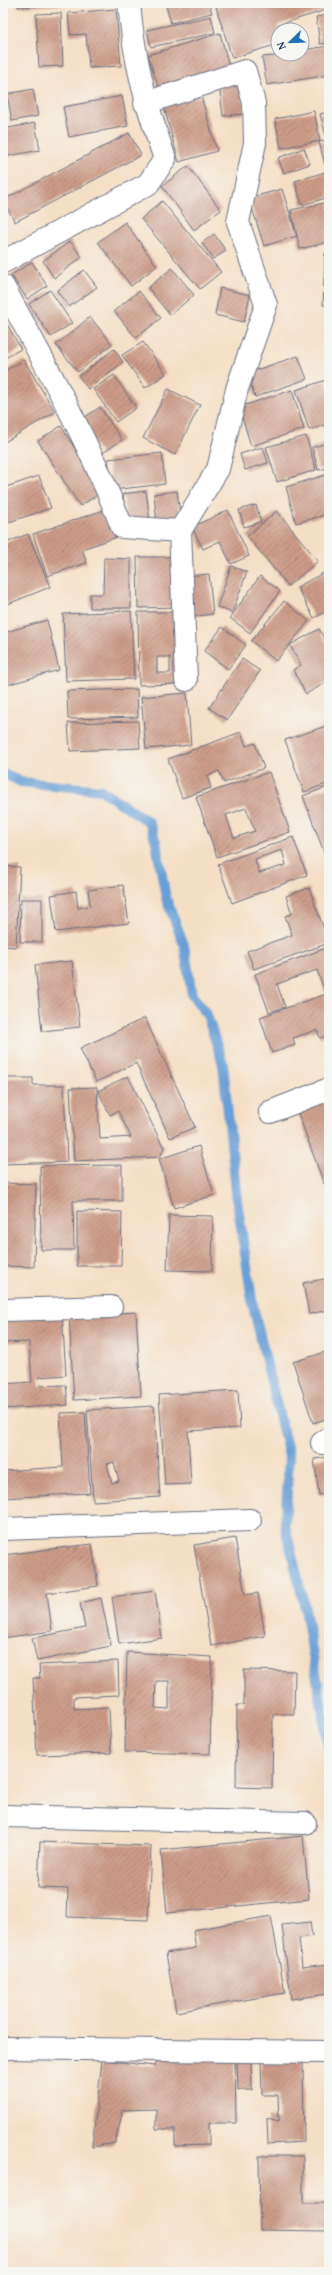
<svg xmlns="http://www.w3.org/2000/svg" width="332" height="2275" viewBox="0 0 332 2275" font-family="'Gentium Book Plus',serif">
<defs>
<pattern id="building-hatch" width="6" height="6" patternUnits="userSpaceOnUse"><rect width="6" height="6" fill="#ce9c88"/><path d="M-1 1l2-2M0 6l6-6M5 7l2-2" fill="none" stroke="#a68072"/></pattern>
</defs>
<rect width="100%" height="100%" fill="#f6f6f2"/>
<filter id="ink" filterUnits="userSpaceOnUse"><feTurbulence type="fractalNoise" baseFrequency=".025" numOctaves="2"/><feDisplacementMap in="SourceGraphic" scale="8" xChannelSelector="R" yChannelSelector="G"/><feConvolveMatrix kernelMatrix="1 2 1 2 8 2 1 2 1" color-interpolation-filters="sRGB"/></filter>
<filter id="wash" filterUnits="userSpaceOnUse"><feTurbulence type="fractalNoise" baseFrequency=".012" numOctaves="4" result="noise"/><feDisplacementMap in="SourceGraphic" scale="16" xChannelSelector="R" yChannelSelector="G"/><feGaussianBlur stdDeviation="0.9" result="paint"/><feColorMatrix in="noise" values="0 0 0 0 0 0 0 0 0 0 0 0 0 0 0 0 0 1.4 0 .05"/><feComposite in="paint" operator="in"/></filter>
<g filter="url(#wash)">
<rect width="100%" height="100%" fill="#f4dfc5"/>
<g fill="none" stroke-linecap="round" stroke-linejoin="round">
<!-- stream -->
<polyline stroke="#689fd6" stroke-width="10" points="3,773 21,782 101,790 149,822 156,842 166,898 184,945 192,995 207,1015 223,1064 237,1201 253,1306 289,1456 285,1526 305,1608 329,1750"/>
</g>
<g id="blocks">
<!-- building -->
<g fill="url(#building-hatch)" fill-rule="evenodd">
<polygon points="18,3 99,3 99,4 18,7"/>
<polygon points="165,3 209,3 212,13 171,23"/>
<polygon points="227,3 329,3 329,9 278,25 278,44 232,58 216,7"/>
<polygon points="116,9 121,66 89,68 86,34 70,35 68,13"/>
<polygon points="61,13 63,66 39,67 36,14"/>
<polygon points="329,15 329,43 320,44 316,17"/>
<polygon points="211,16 215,33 151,47 147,30"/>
<polygon points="220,33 230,70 159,90 148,55"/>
<polygon points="329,46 329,75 267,85 262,57 302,54 302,50"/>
<polygon points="242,83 244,114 223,116 219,84"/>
<polygon points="33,89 38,116 12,121 7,94"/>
<polygon points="122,96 128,126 69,137 63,107"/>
<polygon points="201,96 217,151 179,162 164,107"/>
<polygon points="314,111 320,141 281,148 275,119"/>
<polygon points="329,112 329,167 326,168 319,142 327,140 320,114"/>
<polygon points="35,123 40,150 3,157 3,129"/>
<polygon points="129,133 141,155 15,222 3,200"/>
<polygon points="304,148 310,164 284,173 278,158"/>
<polygon points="188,166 221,210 194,230 162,186"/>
<polygon points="329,171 329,197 302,205 295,181"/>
<polygon points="282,189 297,236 264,246 249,198"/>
<polygon points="162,201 221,272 200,289 141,219"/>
<polygon points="329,202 329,242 300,249 291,210"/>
<polygon points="125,222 157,266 131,286 98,242"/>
<polygon points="214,234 226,251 213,259 202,243"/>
<polygon points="70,241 82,257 54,278 43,261"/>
<polygon points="325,253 329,253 329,305 323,305"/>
<polygon points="32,262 47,286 27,299 11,275"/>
<polygon points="172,268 194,295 170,315 148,288"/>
<polygon points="84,270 97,287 69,307 57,291"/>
<polygon points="220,288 250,295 244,322 215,315"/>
<polygon points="50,290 72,323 51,337 29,304"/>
<polygon points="139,291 161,318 136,338 114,311"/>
<polygon points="3,317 21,349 3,359"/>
<polygon points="90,317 112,344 78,372 56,345"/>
<polygon points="143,342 166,374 145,388 122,355"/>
<polygon points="114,349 123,362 88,389 79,376"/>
<polygon points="298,356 307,379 255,397 247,373"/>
<polygon points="24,360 55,412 3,443 3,427 8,424 3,416 3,372"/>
<polygon points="114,375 136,408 116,422 93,389"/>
<polygon points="326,380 329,388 329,424 309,430 296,390"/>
<polygon points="168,389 200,405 175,455 143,438"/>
<polygon points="292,390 304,429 251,446 239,407"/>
<polygon points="100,407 122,440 101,454 79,421"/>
<polygon points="61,426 102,492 80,506 38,441"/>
<polygon points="306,436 316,470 277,482 266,447"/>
<polygon points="329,443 329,468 318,470 312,447"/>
<polygon points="263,447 268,463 245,470 240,454"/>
<polygon points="162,453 165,484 112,490 108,459"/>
<polygon points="329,474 329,514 296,523 286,487"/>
<polygon points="39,476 51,508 3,524 3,488"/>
<polygon points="146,491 150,521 126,524 123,494"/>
<polygon points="177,491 181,521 157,524 154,494"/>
<polygon points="256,505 261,522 244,527 239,510"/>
<polygon points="107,509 117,537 82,549 87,563 47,576 33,534"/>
<polygon points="228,510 249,556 231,564 220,541 203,549 192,527"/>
<polygon points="277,511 318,561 288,586 247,536"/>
<polygon points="28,534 50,587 3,606 3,544"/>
<polygon points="137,557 180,557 180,607 138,608"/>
<polygon points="104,558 131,559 131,608 90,608 90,594 103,594"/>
<polygon points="231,566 247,572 232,613 217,607"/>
<polygon points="329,570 329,610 314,618 297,587"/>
<polygon points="209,574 213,614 190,617 186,576"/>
<polygon points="260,576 280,591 250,633 230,618"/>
<polygon points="284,601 309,621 276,661 251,641"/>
<polygon points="131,611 134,679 66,681 63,614"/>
<path d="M138,612h42l2,72 -43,1zM157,657h13v16h-13z"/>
<polygon points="47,620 59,670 3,686 3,633"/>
<polygon points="222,627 246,645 228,669 204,651"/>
<polygon points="319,629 329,647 329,681 306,694 293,670 301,665 290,645"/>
<polygon points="242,659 260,671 227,720 209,708"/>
<polygon points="137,689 138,717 68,719 67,691"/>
<polygon points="187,693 191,745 146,749 141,697"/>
<polygon points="138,721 140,748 70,751 68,723"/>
<polygon points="329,725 329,783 304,792 285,740"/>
<polygon points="241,732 246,746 255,743 264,768 224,783 219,771 207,776 211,788 182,798 168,759"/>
<path d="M269,772l21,60 -73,25 -21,-60zM246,808l9,23 -21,7 -8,-23z"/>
<polygon points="329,786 329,862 328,863 303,796"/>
<path d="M293,837l14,38 -75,28 -14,-39zM282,850l4,15 -27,8 -4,-14z"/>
<polygon points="3,866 20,867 16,947 3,946"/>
<polygon points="123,885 129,923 56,932 51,895 76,891 78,908 90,906 88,890"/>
<polygon points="309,888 329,943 254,969 247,951 292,935 285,916 292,914 286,896"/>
<polygon points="21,899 42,899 42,942 20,942"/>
<polygon points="329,947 329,990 325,992 317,970 277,984 285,1007 269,1012 255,974"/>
<polygon points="72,961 80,1027 42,1031 35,965"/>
<polygon points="329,993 329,1035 320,1038 317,1030 293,1038 295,1045 272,1053 260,1017"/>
<polygon points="145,1018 195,1127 170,1138 136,1063 96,1082 80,1048"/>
<polygon points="128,1076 164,1148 160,1157 74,1161 70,1088 97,1087 100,1139 131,1137 118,1111 110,1115 98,1091"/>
<polygon points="3,1078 33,1078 33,1085 64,1085 67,1162 3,1164"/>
<polygon points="329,1093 329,1182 324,1184 295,1105"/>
<polygon points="199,1146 214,1195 174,1208 159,1159"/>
<polygon points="122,1165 122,1201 73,1201 74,1250 41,1250 40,1166"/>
<polygon points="3,1183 36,1184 34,1267 3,1266"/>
<polygon points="77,1211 122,1212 121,1266 77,1266"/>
<polygon points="169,1215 213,1216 212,1271 167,1270"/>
<polygon points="329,1278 329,1310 309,1314 303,1283"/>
<polygon points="62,1312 66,1375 39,1377 40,1386 66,1385 68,1405 3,1409 3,1384 32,1382 29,1342 3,1343 3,1316"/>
<polygon points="136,1312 141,1396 74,1400 69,1316"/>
<polygon points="329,1351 329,1418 313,1423 293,1362"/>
<polygon points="238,1390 240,1428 188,1431 191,1484 165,1485 159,1395"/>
<path d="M154,1406l6,91 -67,4 -6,-91zM114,1462l5,19 -7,2 -5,-19z"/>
<polygon points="85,1412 90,1493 3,1498 3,1471 63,1467 60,1413"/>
<polygon points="329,1457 329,1494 319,1495 314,1459"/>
<polygon points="235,1538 245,1595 258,1593 265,1636 211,1646 194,1545"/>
<polygon points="92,1544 98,1586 47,1593 52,1631 3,1638 3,1555"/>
<polygon points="155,1591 162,1638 119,1644 112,1597"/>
<polygon points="101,1598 111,1646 37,1661 32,1638 85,1628 80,1603"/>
<path d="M127,1652l85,5 -2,97 -85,-2zM156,1681h13v28l-14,-1z"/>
<polygon points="118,1661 119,1695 74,1697 74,1709 109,1707 111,1753 37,1755 33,1678 40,1678 39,1665"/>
<polygon points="244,1670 295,1671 294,1714 273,1714 272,1788 236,1787 237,1705 244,1705"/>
<polygon points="303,1836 309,1899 167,1913 161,1850"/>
<polygon points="40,1842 151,1846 148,1920 67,1917 68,1889 38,1888"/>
<polygon points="271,1916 285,1993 176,2012 166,1953 196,1948 193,1930"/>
<polygon points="310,1922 312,1936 299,1938 302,1967 329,1964 329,1994 291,1999 282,1925"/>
<polygon points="235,2055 236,2123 209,2123 209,2145 175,2146 175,2129 156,2129 156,2109 123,2110 115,2143 92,2147 102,2060 154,2066 160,2056"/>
<polygon points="303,2059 304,2142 268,2144 267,2118 279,2121 278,2095 262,2095 261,2060"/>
<polygon points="251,2060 252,2090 238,2090 237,2061"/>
<polygon points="259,2156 303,2156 303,2203 329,2203 329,2231 260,2230"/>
</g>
</g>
</g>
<g filter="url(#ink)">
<use href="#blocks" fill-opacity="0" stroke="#676d82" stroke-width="1"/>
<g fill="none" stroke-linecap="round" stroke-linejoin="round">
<defs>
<g id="minor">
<path d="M3,262l145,-78 17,-25c-19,-55 -31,-98 -36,-156"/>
<path d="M3,286c43,79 87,158 119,241l58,4 38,-62 19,-80 29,-84 -28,-83 17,-79 -1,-40 -9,-32 -100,32"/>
<polyline points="180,530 186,680"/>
<polyline points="270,1112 329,1089"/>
<polyline points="3,1310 111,1307"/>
<polyline points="322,1443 329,1438"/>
<polyline points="3,1529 250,1520"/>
<polyline points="3,1816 305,1823"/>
<polyline points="3,2048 324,2052"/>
</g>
</defs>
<!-- minor casing -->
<use href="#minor" stroke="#676d82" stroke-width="24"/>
<!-- minor -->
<use href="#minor" stroke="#fff" stroke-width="22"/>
</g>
</g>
<!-- margin -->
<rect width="332" height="2275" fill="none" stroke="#f6f6f2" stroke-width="16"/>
<!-- north arrow -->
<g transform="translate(290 42) rotate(247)"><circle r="19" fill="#f6f6f2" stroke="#9ea6b7"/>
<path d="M0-3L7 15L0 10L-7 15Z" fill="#1f6fb2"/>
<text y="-6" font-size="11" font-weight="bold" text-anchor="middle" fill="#1b2f5e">N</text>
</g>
</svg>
